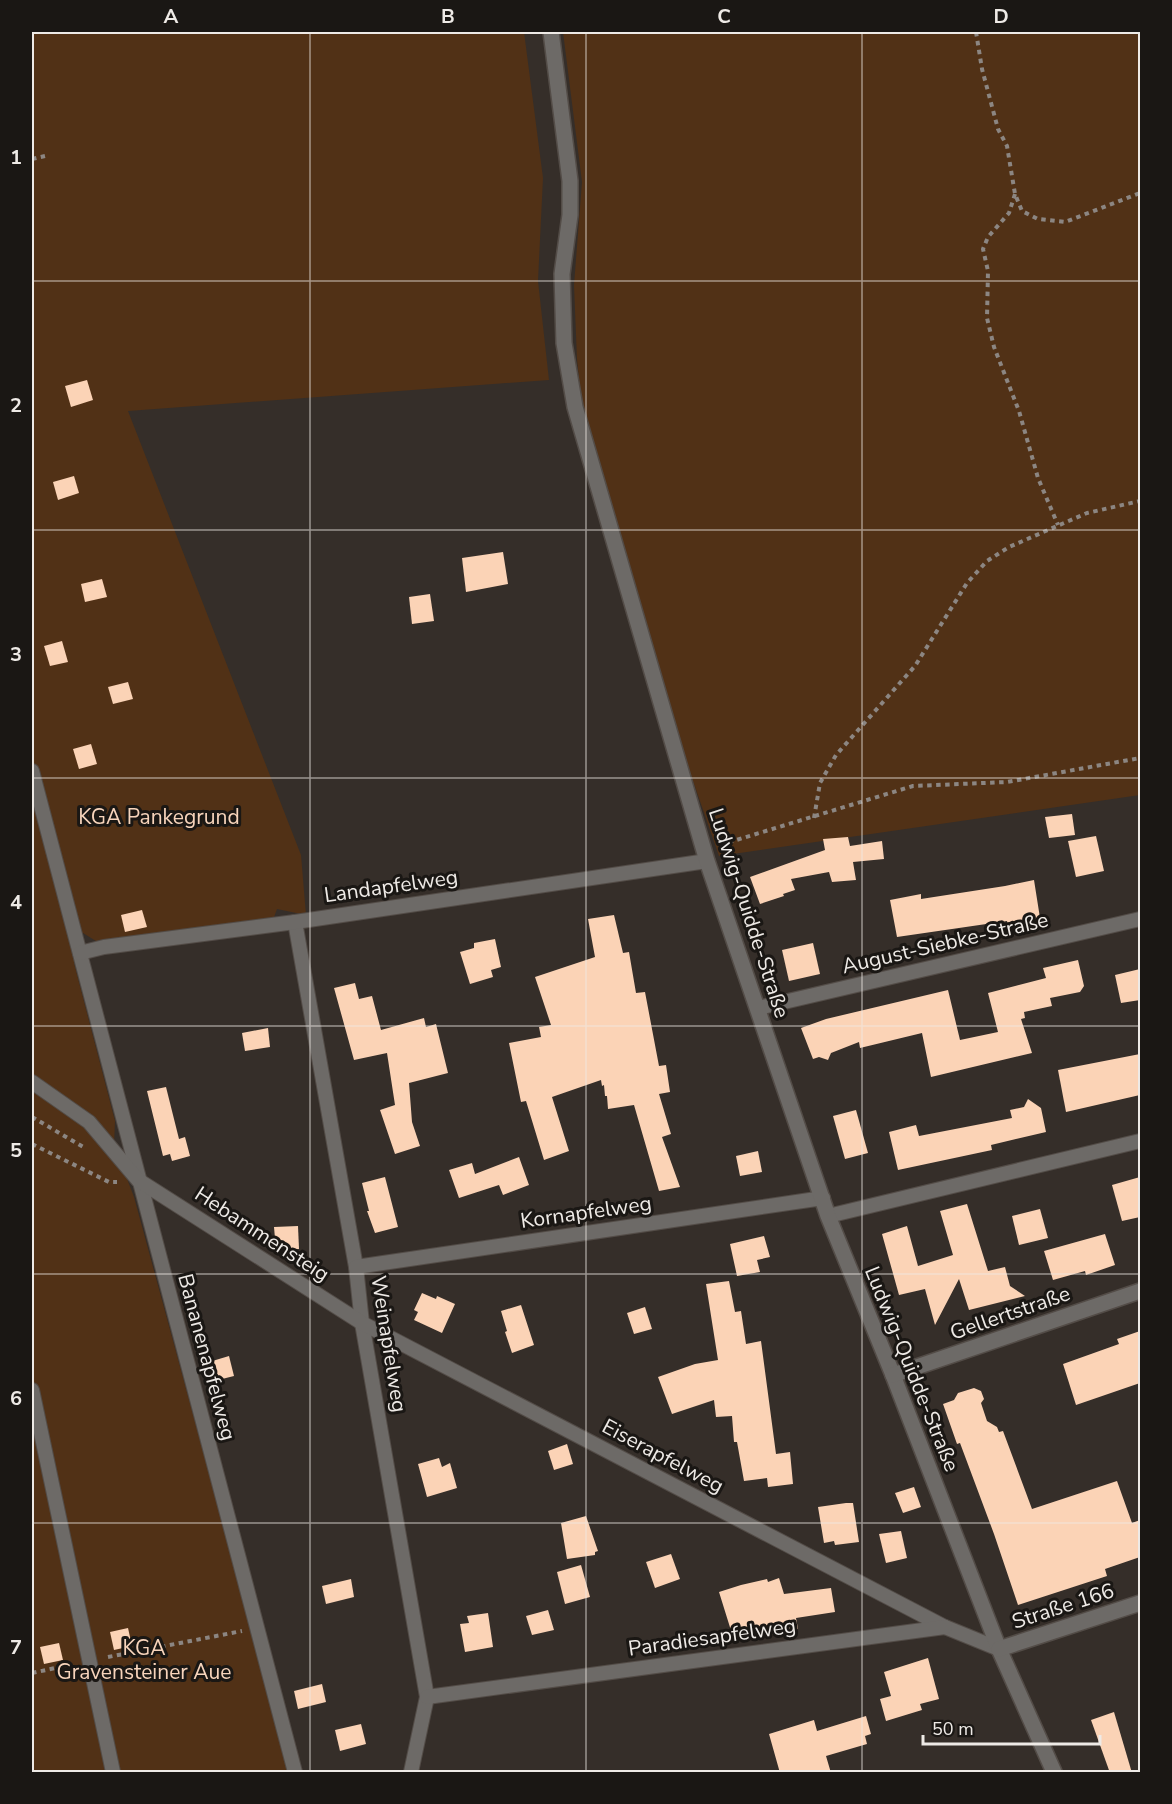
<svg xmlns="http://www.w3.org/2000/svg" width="1172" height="1804" viewBox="0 0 1172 1804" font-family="'Nunito Sans',sans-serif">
<rect width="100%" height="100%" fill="#352e29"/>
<!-- green -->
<g fill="#513116">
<polygon points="32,32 524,32 543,178 538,281 549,380 128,411 301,855 306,915 277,909 273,920 104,946 83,933 74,963 115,1121 114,1145 134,1197 290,1772 32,1772"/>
<polygon points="563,32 1140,32 1140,795 719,856 684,755 582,406 577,359 574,285 582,182"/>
</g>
<!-- building -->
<g fill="#fbd3b6">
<polygon points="87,380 93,400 71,407 65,386"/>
<polygon points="74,476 79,493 58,500 53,482"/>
<polygon points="503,552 508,584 466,592 462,558"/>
<polygon points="102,579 107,597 85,602 81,584"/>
<polygon points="430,594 434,621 412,624 409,597"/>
<polygon points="62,641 68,662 50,666 44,646"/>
<polygon points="128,682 133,699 113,704 108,687"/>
<polygon points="91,744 97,764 79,769 73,749"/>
<polygon points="1072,814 1075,835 1049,838 1045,817"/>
<polygon points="1096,836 1104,871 1076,877 1068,841"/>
<polygon points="848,837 850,846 882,841 884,859 853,862 856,880 832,882 829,872 791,879 795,890 783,894 784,896 760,904 750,877 825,850 823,839"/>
<polygon points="1034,880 1040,918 1008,925 1007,921 897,937 890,900 921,894 921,899 1005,886"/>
<polygon points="142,910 147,927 125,932 121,915"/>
<polygon points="614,915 623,953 629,952 636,993 645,992 659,1066 666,1065 670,1092 659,1094 671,1134 662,1137 680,1187 659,1191 634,1105 608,1109 607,1096 605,1096 604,1085 602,1086 601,1080 552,1097 569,1151 544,1160 526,1101 521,1102 509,1043 541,1037 539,1027 551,1025 535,977 595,957 588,919"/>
<polygon points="495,939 501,967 491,970 493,977 470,984 460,952 474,948 474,943"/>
<polygon points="813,943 820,974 789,981 782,950"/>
<polygon points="1078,960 1084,986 1080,992 1050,998 1052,1006 1024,1012 1025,1018 1021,1019 1032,1053 931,1077 922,1033 860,1048 859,1042 831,1053 828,1060 819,1057 813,1059 801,1028 826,1019 948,990 960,1040 998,1032 988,993 1046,978 1043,968"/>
<polygon points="1140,969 1140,1000 1121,1003 1115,975"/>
<polygon points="355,983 359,999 372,996 381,1030 424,1018 426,1027 436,1024 448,1073 409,1083 412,1122 420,1146 395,1154 380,1110 395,1105 387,1053 354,1060 334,988"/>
<polygon points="268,1028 270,1047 245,1051 242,1033"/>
<polygon points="1140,1054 1140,1095 1066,1112 1058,1070"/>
<polygon points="166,1087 179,1139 185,1137 190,1156 172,1161 170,1154 163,1156 147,1091"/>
<polygon points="1028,1099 1041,1108 1046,1132 991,1145 992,1150 898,1170 889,1132 916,1125 919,1136 1012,1118 1010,1110 1024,1107"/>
<polygon points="856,1110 868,1153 845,1159 833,1116"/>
<polygon points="758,1151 762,1172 740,1176 736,1156"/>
<polygon points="519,1157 529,1185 503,1195 499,1185 459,1198 449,1170 472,1163 475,1174"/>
<polygon points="385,1177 398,1227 375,1233 367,1211 369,1211 362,1183"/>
<polygon points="1140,1177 1140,1217 1122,1221 1112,1185"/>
<polygon points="967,1204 988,1271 1005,1267 1010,1286 1025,1296 969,1310 959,1279 935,1325 925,1289 899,1295 882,1234 907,1226 918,1266 953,1255 940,1211"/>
<polygon points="1040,1209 1048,1238 1019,1245 1012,1216"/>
<polygon points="298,1226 299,1249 276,1250 274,1227"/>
<polygon points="1105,1234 1115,1265 1086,1275 1085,1271 1053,1280 1044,1251"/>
<polygon points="764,1236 770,1257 757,1260 760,1272 737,1276 730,1244"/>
<polygon points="729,1281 735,1312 741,1311 746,1344 761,1341 776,1454 790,1452 793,1484 768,1487 767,1478 744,1481 737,1442 734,1442 732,1416 716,1417 714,1400 672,1414 658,1377 695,1364 718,1360 706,1284"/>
<polygon points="422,1293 436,1299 437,1296 455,1304 442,1333 414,1320 418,1312 414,1310"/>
<polygon points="521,1305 534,1345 512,1353 505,1332 507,1331 501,1311"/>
<polygon points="645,1307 652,1329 634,1334 627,1313"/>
<polygon points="1140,1331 1140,1383 1076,1405 1063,1364 1119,1344 1117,1339"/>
<polygon points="229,1356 234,1376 214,1381 209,1362"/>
<polygon points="974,1388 981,1391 984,1399 981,1403 987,1421 997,1427 999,1432 1003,1431 1032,1509 1117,1481 1132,1523 1140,1520 1140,1557 1105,1569 1107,1576 1018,1605 994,1534 960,1443 957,1444 943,1404 954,1400 958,1393"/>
<polygon points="567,1444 573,1464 554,1470 548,1451"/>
<polygon points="439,1458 442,1467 450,1463 457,1488 427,1497 418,1464"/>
<polygon points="914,1487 921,1507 903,1513 895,1493"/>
<polygon points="846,1503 853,1503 859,1542 835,1545 834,1541 824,1543 818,1507"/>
<polygon points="586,1516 598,1551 595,1552 595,1555 567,1559 561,1523"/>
<polygon points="901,1531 907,1558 886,1563 879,1534"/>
<polygon points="671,1554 680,1579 655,1588 646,1562"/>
<polygon points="581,1565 590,1597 565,1604 557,1572"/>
<polygon points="779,1578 784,1594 831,1588 835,1612 796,1618 798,1629 762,1637 759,1629 733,1637 719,1592 741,1585 767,1579 768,1582"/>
<polygon points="351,1579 354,1597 326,1604 322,1586"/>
<polygon points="548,1610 554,1630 532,1635 526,1616"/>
<polygon points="488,1613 493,1647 465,1652 460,1624 469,1623 467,1616"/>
<polygon points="128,1628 132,1646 114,1650 110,1632"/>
<polygon points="59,1643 63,1660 44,1664 40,1647"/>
<polygon points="928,1658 939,1699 920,1704 922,1710 886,1721 880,1699 891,1696 884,1672"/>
<polygon points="322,1684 326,1702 298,1709 294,1691"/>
<polygon points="1114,1712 1132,1773 1110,1773 1091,1720"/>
<polygon points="866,1716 871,1734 865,1736 867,1744 826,1756 831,1773 780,1773 769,1734 814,1720 817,1731"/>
<polygon points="361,1724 366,1744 340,1751 335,1730"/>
</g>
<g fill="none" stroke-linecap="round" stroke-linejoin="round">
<defs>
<g id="lane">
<polyline points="32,771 295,1772"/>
<polyline points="295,922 356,1267 362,1323 427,1697 411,1772"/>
<polyline points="80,953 104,947 295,922 707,861"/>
<polyline points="758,1008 1140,919"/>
<polyline points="32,1082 89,1122 138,1180 362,1323 945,1627 999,1649"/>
<polyline points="828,1216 1140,1141"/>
<polyline points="356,1267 823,1198"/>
<polyline points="32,1390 113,1772"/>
<polyline points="427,1697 945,1627"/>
</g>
<g id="street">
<polyline points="551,32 570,181 570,215 562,274 564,343 575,407 707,861 828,1216 893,1375 999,1649 1054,1772"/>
<polyline points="893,1375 1140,1291"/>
<polyline points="999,1649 1140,1603"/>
</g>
</defs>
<!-- lane casing -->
<use href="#lane" stroke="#534c47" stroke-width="16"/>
<!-- street casing -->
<use href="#street" stroke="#534c47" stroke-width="18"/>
<!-- path -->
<g stroke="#8c8682" stroke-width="4" stroke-dasharray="4.5 4.5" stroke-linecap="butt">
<polyline points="976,32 982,69 998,129 1007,146 1015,194 1022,211 1038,219 1065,222 1140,193"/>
<polyline points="32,159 45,156"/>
<polyline points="1015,194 1009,213 988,237 983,249 988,271 987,318 994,347 1019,411 1038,478 1058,525"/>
<polyline points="814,818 820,783 836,755 915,666 967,583 987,561 1009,547 1087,513 1140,501"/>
<polyline points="720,845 913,786 1007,782 1140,758"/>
<polyline points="32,1117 85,1148"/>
<polyline points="32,1144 109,1182 117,1182"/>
<polyline points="108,1657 242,1631"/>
<polyline points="32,1673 74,1664"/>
</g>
<!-- lane -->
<use href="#lane" stroke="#6d6a67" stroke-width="14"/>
<!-- street -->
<use href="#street" stroke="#6d6a67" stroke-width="15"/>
</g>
<!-- grid -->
<path fill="none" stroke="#eeeae6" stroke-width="1.5" stroke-opacity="0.55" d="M310,32v1740M586,32v1740M862,32v1740M32,281h1108M32,530h1108M32,778h1108M32,1026h1108M32,1274h1108M32,1523h1108"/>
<g text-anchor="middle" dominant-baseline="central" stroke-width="6" stroke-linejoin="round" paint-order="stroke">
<!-- park labels -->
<g font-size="21" fill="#f7d4bb" stroke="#1a1714">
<text x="159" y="817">KGA Pankegrund</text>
<text x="144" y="1648">KGA<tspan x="144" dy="24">Gravensteiner Aue</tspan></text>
</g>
<!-- street labels -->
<g font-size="21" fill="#eeeae6" stroke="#1a1714">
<text transform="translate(391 886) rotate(-8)">Landapfelweg</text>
<text transform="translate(749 913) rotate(72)">Ludwig-Quidde-Straße</text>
<text transform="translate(945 943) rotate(-13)">August-Siebke-Straße</text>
<text transform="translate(586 1212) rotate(-8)">Kornapfelweg</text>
<text transform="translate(262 1234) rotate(33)">Hebammensteig</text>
<text transform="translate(1010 1313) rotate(-19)">Gellertstraße</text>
<text transform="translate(389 1344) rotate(81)">Weinapfelweg</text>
<text transform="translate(207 1357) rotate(75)">Bananenapfelweg</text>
<text transform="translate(912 1369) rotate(68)">Ludwig-Quidde-Straße</text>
<text transform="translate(663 1456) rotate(28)">Eiserapfelweg</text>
<text transform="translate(1063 1606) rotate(-18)">Straße 166</text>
<text transform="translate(712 1637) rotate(-8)">Paradiesapfelweg</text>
</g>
</g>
<!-- border -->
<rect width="1172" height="1804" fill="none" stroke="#1a1714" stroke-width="66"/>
<!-- scale -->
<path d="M923 1735v9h177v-9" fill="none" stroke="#eeeae6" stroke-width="3"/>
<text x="932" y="1735" font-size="18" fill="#eeeae6" stroke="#1a1714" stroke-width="4.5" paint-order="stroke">50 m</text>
<rect x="33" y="33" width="1106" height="1738" fill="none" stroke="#eeeae6" stroke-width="2"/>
<g font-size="20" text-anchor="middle" font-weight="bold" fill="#eeeae6">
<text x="171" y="23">A</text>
<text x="448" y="23">B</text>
<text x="724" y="23">C</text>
<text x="1001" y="23">D</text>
<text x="16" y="164">1</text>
<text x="16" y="412">2</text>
<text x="16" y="661">3</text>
<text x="16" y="909">4</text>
<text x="16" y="1157">5</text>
<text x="16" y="1405">6</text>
<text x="16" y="1654">7</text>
</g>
</svg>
